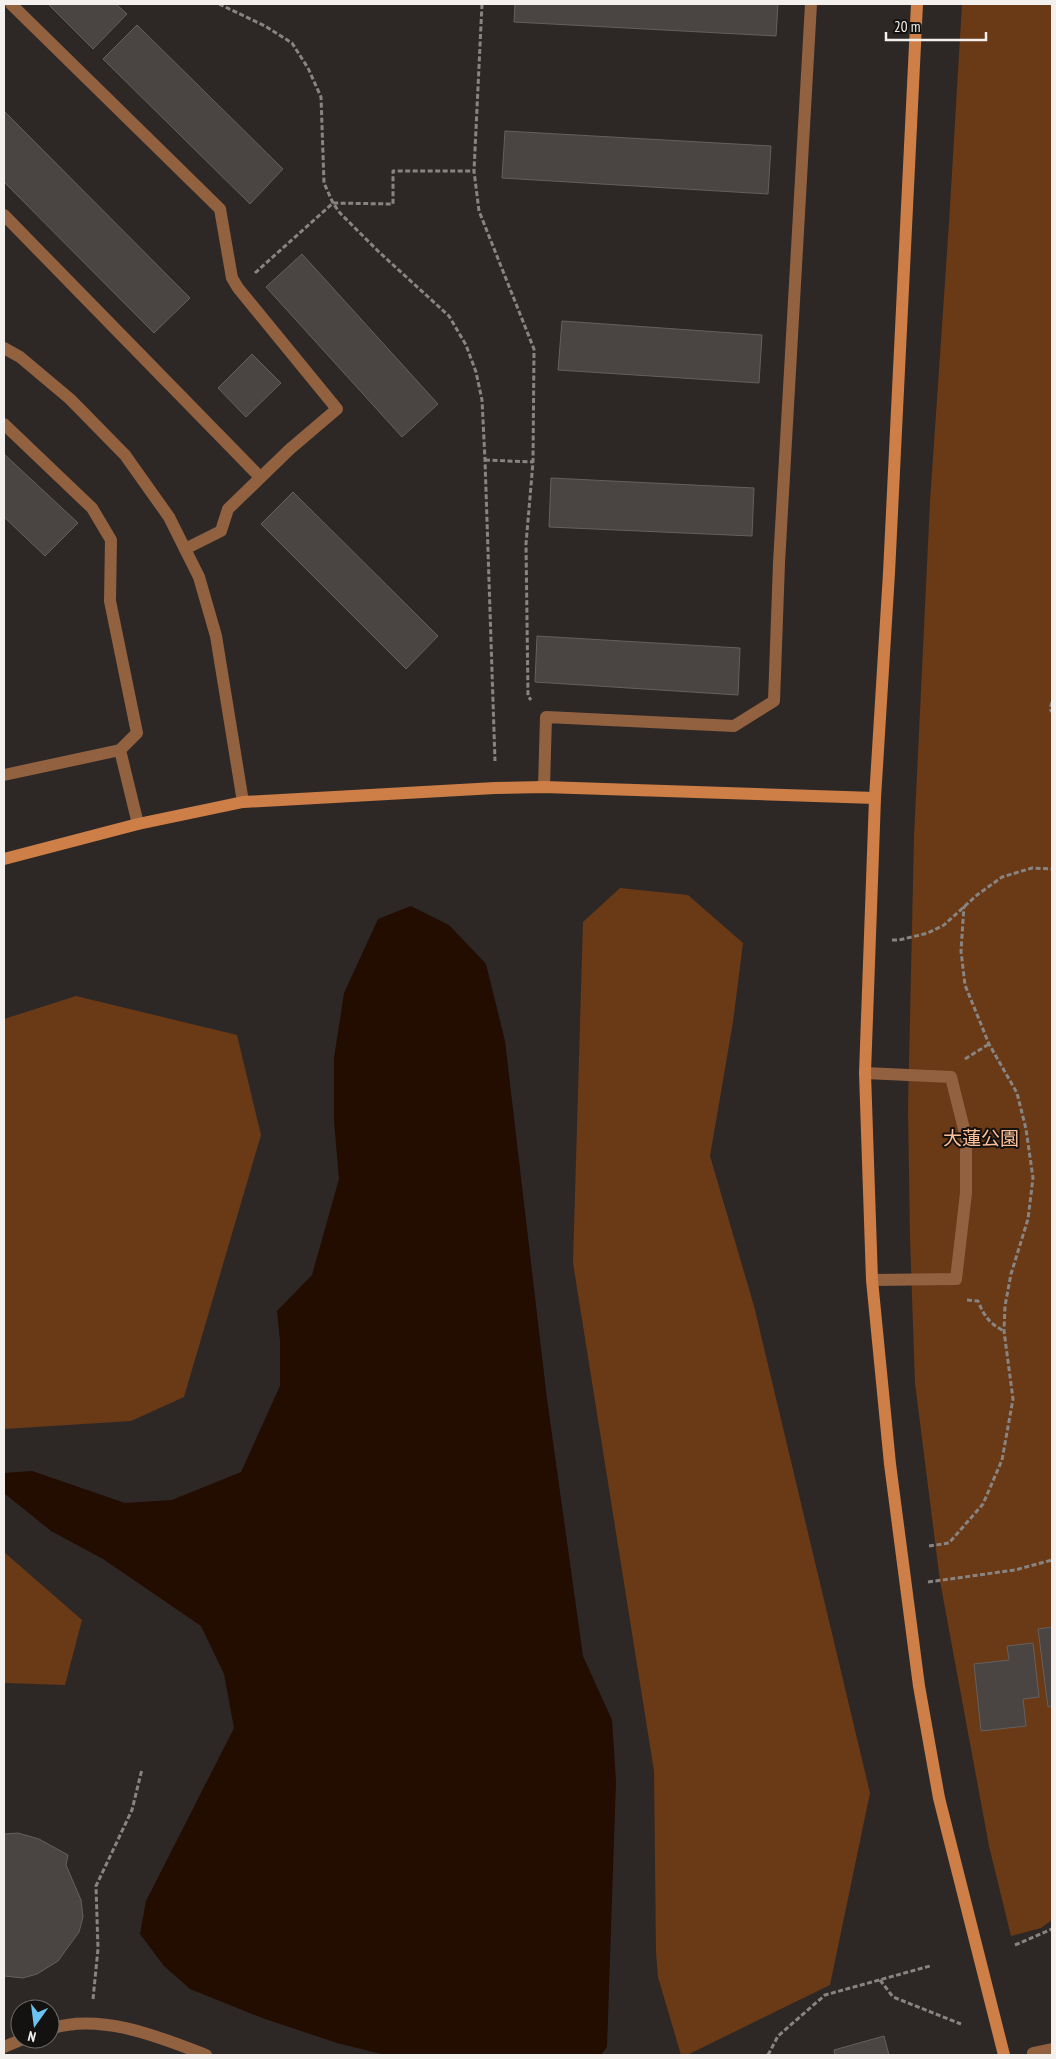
<svg xmlns="http://www.w3.org/2000/svg" width="1056" height="2059" viewBox="0 0 1056 2059" font-family="'PT Sans Narrow','Noto Sans JP',sans-serif">
<rect width="100%" height="100%" fill="#2d2826"/>
<!-- green -->
<g fill="#6a3916">
<polygon points="962,4 1052,4 1052,1920 1041,1928 1011,1936 989,1846 940,1581 915,1383 910,1238 908,1108 914,837 930,502 949,223"/>
<polygon points="620,888 688,895 743,943 733,1022 710,1156 754,1306 870,1793 830,1985 687,2055 681,2055 658,1977 656,1952 654,1771 573,1263 583,922"/>
<polygon points="76,996 237,1035 261,1135 184,1397 131,1421 4,1429 4,1019"/>
<polygon points="4,1552 82,1620 65,1685 4,1683"/>
</g>
<!-- water -->
<polygon fill="#230c00" points="411,906 449,925 486,964 505,1041 547,1399 583,1656 612,1720 616,1781 607,2047 601,2055 385,2055 337,2043 265,2019 190,1989 164,1966 140,1934 146,1901 234,1728 224,1674 201,1626 103,1559 51,1531 4,1493 4,1473 32,1471 125,1503 172,1500 241,1472 280,1386 280,1341 277,1311 312,1275 339,1179 334,1121 334,1058 344,993 378,919"/>
<!-- building -->
<g fill="#4a4542" stroke="#65605d">
<polygon points="48,4 116,4 127,14 93,49"/>
<polygon points="515,4 778,4 776,36 514,22"/>
<polygon points="137,25 283,169 250,204 103,59"/>
<polygon points="4,111 190,298 154,333 4,182"/>
<polygon points="505,131 771,146 768,194 502,178"/>
<polygon points="302,254 438,404 402,437 266,287"/>
<polygon points="562,321 762,335 759,383 558,370"/>
<polygon points="252,354 281,383 246,417 218,388"/>
<polygon points="4,454 78,523 45,556 4,517"/>
<polygon points="551,478 754,488 752,536 549,527"/>
<polygon points="293,492 438,636 406,669 261,524"/>
<polygon points="537,636 740,648 738,695 535,682"/>
<polygon points="1052,1627 1052,1706 1048,1707 1038,1629"/>
<polygon points="1033,1643 1039,1697 1023,1699 1026,1726 981,1731 974,1664 1009,1660 1007,1646"/>
<polygon points="18,1833 39,1839 68,1855 66,1865 81,1900 83,1917 79,1932 58,1961 37,1974 23,1978 4,1976 4,1834"/>
<polygon points="884,2036 889,2055 835,2055 834,2050"/>
</g>
<g fill="none" stroke-linecap="round" stroke-linejoin="round">
<!-- path -->
<g stroke="#888482" stroke-width="3" stroke-dasharray="5 2.5" stroke-linecap="butt">
<polyline points="219,4 265,26 292,43 308,68 321,97 324,183 333,203 340,213 379,252 449,316 466,345 476,372 482,400 485,460 495,761"/>
<polyline points="482,4 474,171 479,211 534,349 533,462 526,544 528,696 531,700"/>
<polyline points="255,273 333,203 393,204 393,171 474,171"/>
<polyline points="485,460 533,462"/>
<polyline points="1052,702 1050,709 1052,712"/>
<polyline points="892,940 899,940 928,933 944,925 977,895 1002,877 1032,868 1052,869"/>
<polyline points="965,1059 989,1044"/>
<path d="M967,1300l11,1c6,15 12,23 26,30"/>
<polyline points="929,1546 949,1543 983,1504 1002,1460 1013,1399 1004,1331 1005,1306 1011,1274 1028,1219 1033,1178 1026,1129 1017,1093 989,1044 965,985 961,951 964,906"/>
<polyline points="928,1582 1015,1570 1052,1560"/>
<polyline points="1015,1945 1052,1929"/>
<polyline points="880,1980 893,1997 961,2024"/>
<polyline points="93,1999 98,1949 96,1886 132,1810 142,1769"/>
<polyline points="768,2055 778,2036 825,1995 930,1966"/>
</g>
<!-- lane -->
<g stroke="#926140" stroke-width="12">
<polyline points="11,4 220,209 232,278 238,288 337,409 290,449 228,509 221,531 185,549"/>
<polyline points="4,215 260,477"/>
<polyline points="4,424 92,508 111,540 110,601 137,733 120,750 138,824"/>
<polyline points="4,775 120,750"/>
<polyline points="544,787 546,717 734,726 774,701 779,563 811,4"/>
<polyline points="865,1073 951,1077 966,1137 966,1193 956,1279 872,1280"/>
<path d="M50,2029c49,-17 110,8 156,26"/>
<polyline points="4,2047 23,2039"/>
<polyline points="1033,2053 1052,2049"/>
</g>
<!-- street -->
<polyline stroke="#926140" stroke-width="12" points="4,348 20,357 70,399 125,455 169,517 199,577 216,636 243,802"/>
<!-- secondary -->
<g stroke="#ce7e47" stroke-width="12">
<polyline points="917,4 889,573 875,798 865,1073 872,1280 890,1464 919,1686 939,1798 1004,2055"/>
<polyline points="4,859 138,824 243,802 495,788 544,787 875,798"/>
</g>
</g>
<g text-anchor="middle" dominant-baseline="central" stroke-width="4" stroke-linejoin="round" paint-order="stroke">
<!-- park labels -->
<g font-size="19" fill="#fdbf97" stroke="#141210">
<text x="981" y="1138">大蓮公園</text>
</g>
</g>
<!-- border -->
<rect width="1056" height="2059" fill="none" stroke="#f3f0ee" stroke-width="10"/>
<!-- north arrow -->
<g transform="translate(35 2024) rotate(194)"><circle r="24" fill="#141210" stroke="#6d6b69"/>
<path d="M0-4L9 19L0 12L-9 19Z" fill="#6bc3f2"/>
<text y="-8" font-size="14" font-weight="bold" text-anchor="middle" fill="#f3f0ee">N</text>
</g>
<!-- scale -->
<path d="M886 32v8h100v-8" fill="none" stroke="#f3f0ee" stroke-width="2.5"/>
<text x="894" y="32" font-size="15" fill="#f3f0ee" stroke="#141210" stroke-width="4" paint-order="stroke">20 m</text>
</svg>
